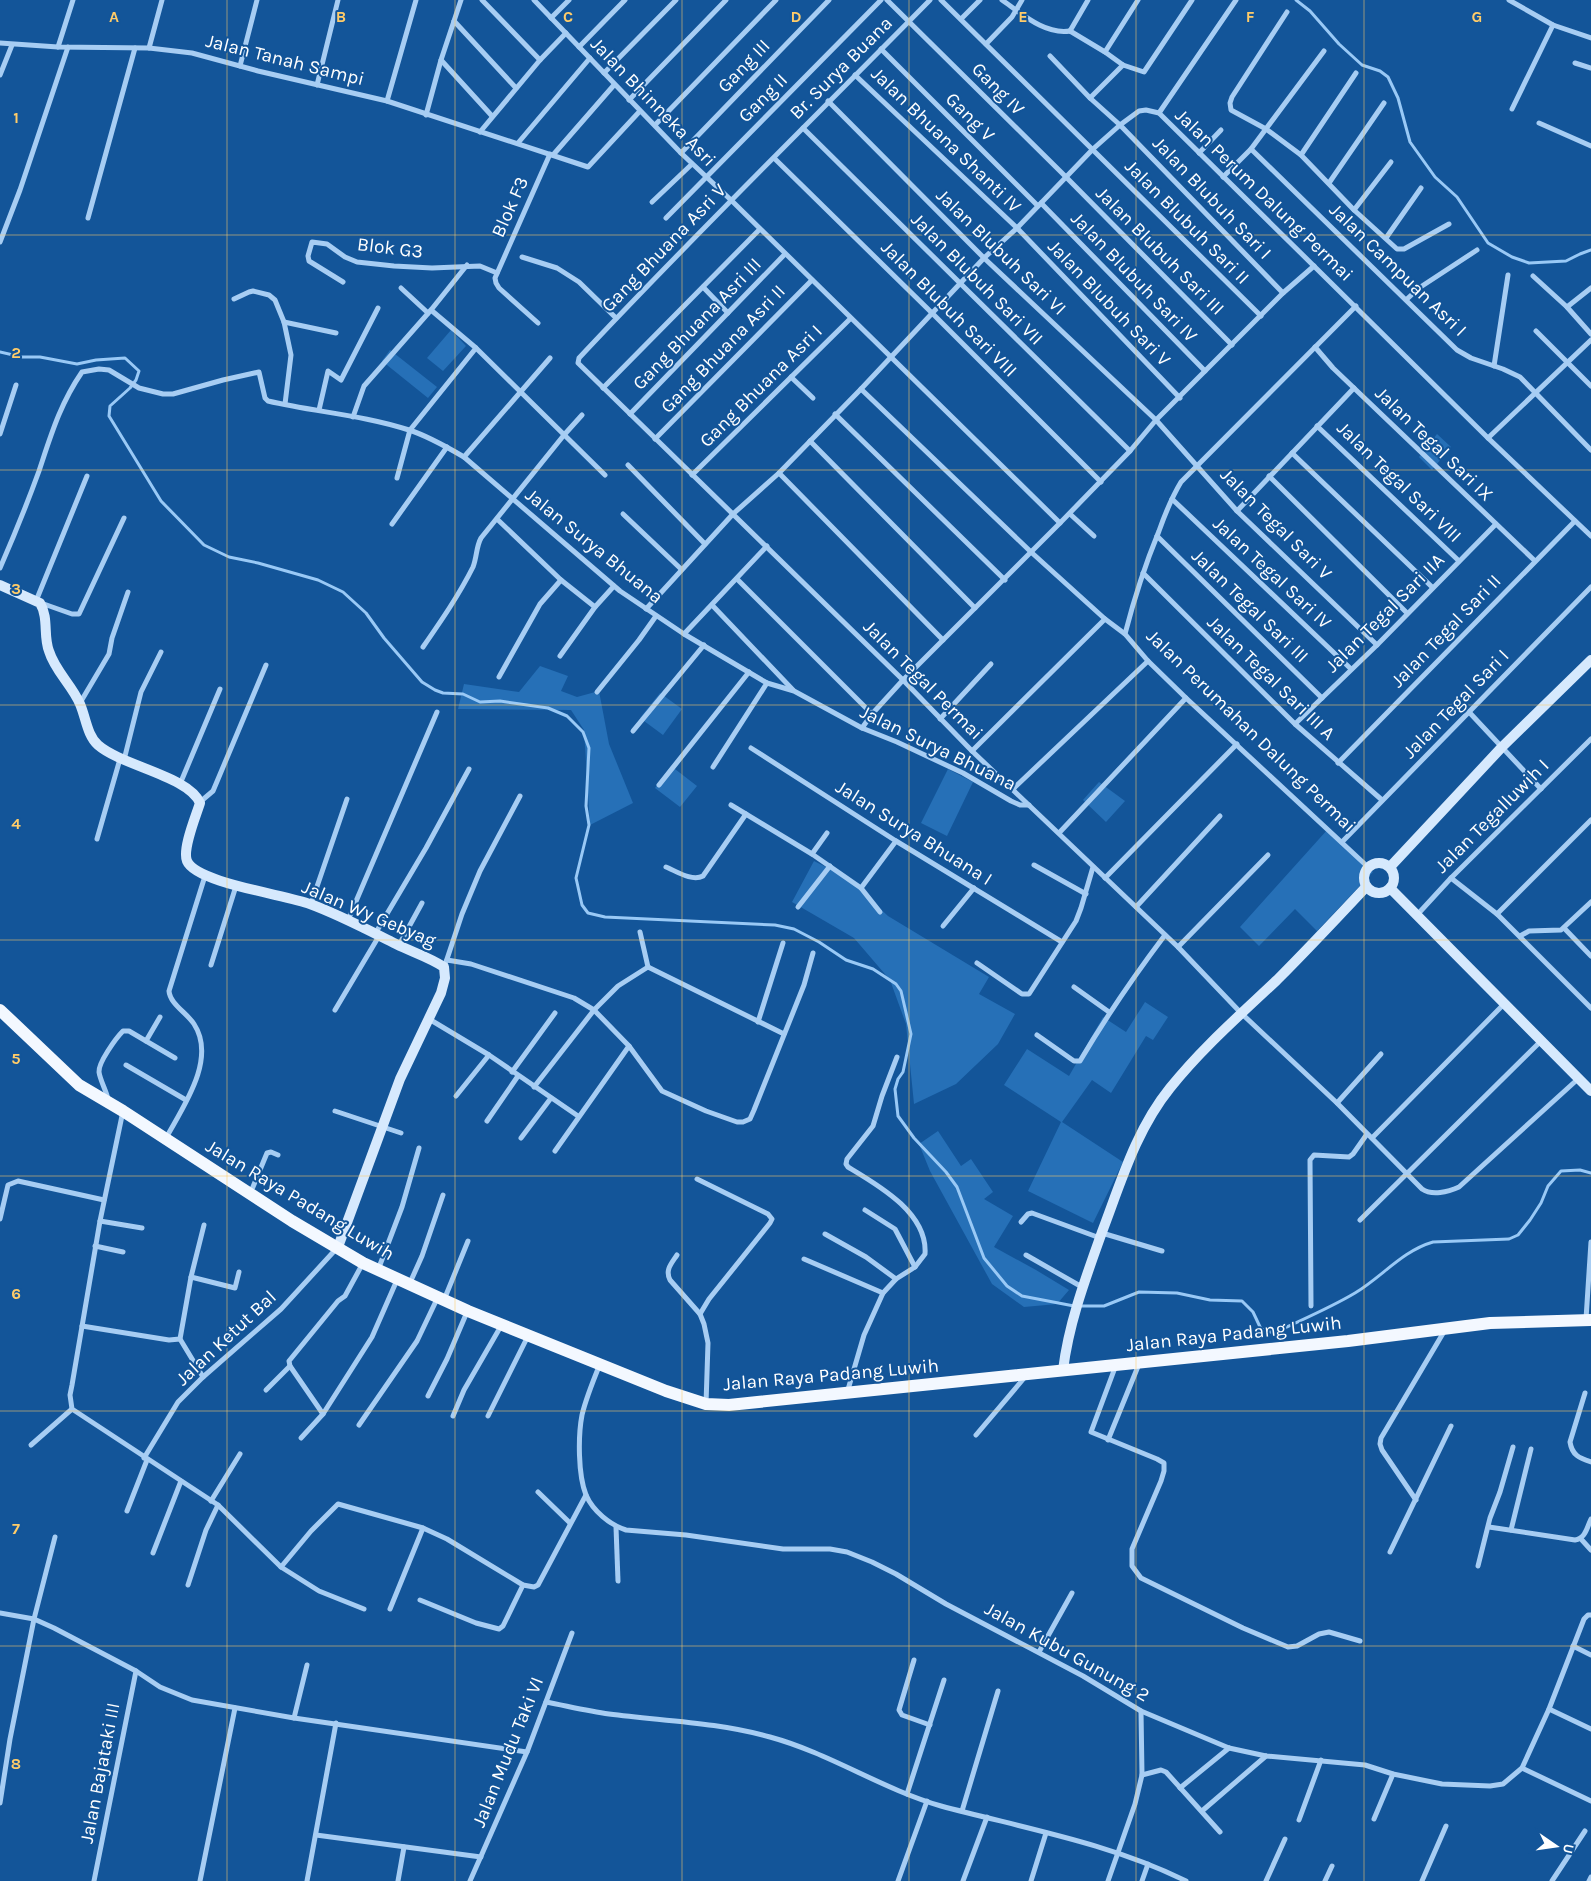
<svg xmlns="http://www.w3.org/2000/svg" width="1591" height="1881" viewBox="0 0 1591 1881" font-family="Karla,sans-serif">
<rect width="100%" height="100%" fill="#135599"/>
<!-- green -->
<g fill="#2670b7">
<polygon points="451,330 466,346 443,371 427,358"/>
<polygon points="390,350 437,387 428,398 382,361"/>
<polygon points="1437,434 1451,447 1432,470 1419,457"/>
<polygon points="540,666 568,676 561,691 577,697 599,691 609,744 633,803 590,825 584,730 571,710 458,709 464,684 519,692"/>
<polygon points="660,693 682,709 663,735 640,718"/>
<polygon points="671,766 697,786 680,807 655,788"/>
<polygon points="948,769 973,782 947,836 921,823"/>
<polygon points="1099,782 1125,801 1106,822 1083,800"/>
<polygon points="1328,829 1373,872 1317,931 1295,909 1259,946 1240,927"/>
<polygon points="814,861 846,877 888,916 989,977 979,994 1015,1014 998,1044 956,1084 914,1104 906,1024 890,980 854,938 792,902"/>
<polygon points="1145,1002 1168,1017 1153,1040 1146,1036 1111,1093 1092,1080 1062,1122 1123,1162 1093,1223 1028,1191 1061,1122 1004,1085 1027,1049 1069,1076 1103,1017 1126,1032"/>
<polygon points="938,1131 961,1166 971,1159 993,1192 984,1199 1013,1216 994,1247 1036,1270 1069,1290 1057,1304 1024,1307 992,1284 930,1171 919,1144"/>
</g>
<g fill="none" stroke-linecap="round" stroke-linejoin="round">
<!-- stream -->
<g stroke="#99c9f6" stroke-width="3">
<polyline points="1296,0 1310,11 1339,44 1362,65 1380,71 1388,77 1398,98 1410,142 1435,177 1457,197 1488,243 1512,257 1529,263 1566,261 1580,254 1591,250"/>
<path d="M0,352l22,5h18l37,7 19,-4 29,-2 14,13 -3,9 -6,8 -20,18 -1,10 52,85 43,44 25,12 29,6 60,17 25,12 23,21 18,25 38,44 13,8 8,3 20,1 17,8 20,-1 48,7 19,8 16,16 6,16 -3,58 3,19 -13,53 6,27 6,8 17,4 170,8 19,4 25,13 27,18 27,9 23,15 5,7 10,43 -8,38 -5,7 -3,10 3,27 16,22 32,34 11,15 27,71 23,28 15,10 52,10h30l35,-14 38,1 33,7 32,1 11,11 8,17 13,4c27,-13 56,-25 81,-40 27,-16 47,-42 78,-51l76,-3 9,-4 12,-15 11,-17 7,-17 13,-15 19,-1 11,3"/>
</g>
<!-- street -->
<g stroke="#a7cdf3" stroke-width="5">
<polyline points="482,0 540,60"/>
<polyline points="534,0 681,153 732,201 1060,523"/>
<polyline points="887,0 1066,177 1232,345"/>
<path d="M930,0c-117,119 -237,236 -351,358l-1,5 325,317 69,71 206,196 63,66 96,90 85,86c10,7 26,3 37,-2l120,-109"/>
<polyline points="941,0 1261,316"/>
<path d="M1002,0c20,14 43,35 68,31"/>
<polyline points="1509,0 1553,25 1591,38"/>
<polyline points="1287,12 1232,97 1230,103 1231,110 1266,129 1301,155 1354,210 1397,249 1404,249 1449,224"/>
<polyline points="551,18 569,0"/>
<polyline points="961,19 980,0"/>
<polyline points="454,21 516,88"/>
<polyline points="1070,31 1105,52 1123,65 1144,72 1192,0"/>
<polyline points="1070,31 1088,0"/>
<polyline points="0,43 58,47 149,48 192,53 258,71 387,101 588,167 640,111"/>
<polyline points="986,44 1012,17 1022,0"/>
<polyline points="58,47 73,0"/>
<polyline points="579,47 625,0"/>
<polyline points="149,48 162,0"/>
<polyline points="881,49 1038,206"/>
<polyline points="1105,52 1138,0"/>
<polyline points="1050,56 1090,98 1120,125 1283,293"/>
<polyline points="441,60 492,116"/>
<polyline points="1575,63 1591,68"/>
<polyline points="240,66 257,0"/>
<polyline points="604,73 676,0"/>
<polyline points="0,75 12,45"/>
<polyline points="855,75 1017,228 1180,398"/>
<polyline points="317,85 338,0"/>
<polyline points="1090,98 1123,65"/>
<polyline points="629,100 726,0"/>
<polyline points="387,101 416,0"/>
<polyline points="828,101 984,258 1156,420 1237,511 1377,645"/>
<polyline points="1512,109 1553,25"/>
<polyline points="1159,113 1236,0"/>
<polyline points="426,115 441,60 461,0"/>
<polyline points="1539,123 1591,146"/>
<polyline points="655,125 776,0"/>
<polyline points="803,128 1130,451"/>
<polyline points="480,132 540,60 566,33"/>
<polyline points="518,143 590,58"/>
<polyline points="1251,149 1457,350 1471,358 1503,369 1520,377 1591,450"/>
<polyline points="681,153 829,0"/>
<polyline points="1199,153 1221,130"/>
<polyline points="553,155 614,85"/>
<polyline points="1301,155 1356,73"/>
<polyline points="774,158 933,314 1101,482"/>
<polyline points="1223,177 1251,149 1324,51"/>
<polyline points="1329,183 1384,103"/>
<polyline points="652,202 692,164"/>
<polyline points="1041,203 1205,371"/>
<polyline points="1354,210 1391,162"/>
<polyline points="88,218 135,48"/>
<polyline points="666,218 881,0"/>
<polyline points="1386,238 1421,188"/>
<polyline points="0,242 20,190 68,47"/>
<polyline points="522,257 557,268 579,282 616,318"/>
<polyline points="1533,276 1567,307 1591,334"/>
<polyline points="343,282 309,261 308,256 312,242 327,244 345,257 357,262 394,266 432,268 480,266 497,273"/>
<polyline points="703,287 728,313"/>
<polyline points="401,288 428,313"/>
<polyline points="234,299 249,292 253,291 269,295 275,300 284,322 291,355 285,404"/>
<polyline points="1407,299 1419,288 1477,250"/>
<polyline points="1567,307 1591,288"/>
<polyline points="431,310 476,348 605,475"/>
<polyline points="284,322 336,333"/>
<polyline points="538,323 499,288 496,283 495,278 550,154"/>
<polyline points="1536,331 1591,386"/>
<polyline points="1315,347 1333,368 1535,561"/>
<polyline points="1494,366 1508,275"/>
<polyline points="791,377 813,398"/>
<polyline points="603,388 760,229"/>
<polyline points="861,389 1031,552 1105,619 1125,634 1148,661 1186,698 1368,867"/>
<polyline points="319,410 328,371 341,380 378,308"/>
<polyline points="630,414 785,254"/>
<polyline points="835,414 1005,580"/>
<polyline points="353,417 364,386 431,310 467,265"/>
<polyline points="1317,426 1459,561"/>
<polyline points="0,434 16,385"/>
<polyline points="1488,438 1591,340"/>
<polyline points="655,439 812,280"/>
<polyline points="810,441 975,608"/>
<polyline points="1292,453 1432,587"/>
<polyline points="464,457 550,358"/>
<polyline points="628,465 705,544"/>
<polyline points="779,473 943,640"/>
<polyline points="692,475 850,319"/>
<polyline points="1269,476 1407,613"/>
<polyline points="397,478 410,430 476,348"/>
<polyline points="1172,499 1351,669"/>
<polyline points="1237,511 1354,388"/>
<polyline points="623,514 681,569"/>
<polyline points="1070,514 1094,536"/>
<polyline points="497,519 561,580 595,607"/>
<polyline points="392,524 447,447"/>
<polyline points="1157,536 1322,698"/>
<path d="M0,568c14,-32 27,-64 39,-97 12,-36 21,-67 43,-99l17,-3 10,1 30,18 24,6h10l50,-14 36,-8 6,26 3,3c47,11 95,14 141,29 19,6 38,17 55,27l156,134 64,43 83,49 27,8 68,37 35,14 66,31 48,28 9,4h9"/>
<polyline points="1143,573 1295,724 1382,800"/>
<polyline points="737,579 872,714"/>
<polyline points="36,601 87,476"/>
<polyline points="41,603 72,614 79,614 124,518"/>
<polyline points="712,605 793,690"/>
<polyline points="646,609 733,514 779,473 861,389 984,258 1017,228 1093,149 1120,125 1139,111 1146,110 1159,113 1488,438 1591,536"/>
<polyline points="684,634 767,546"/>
<path d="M1125,634c9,-35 20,-69 34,-103 6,-17 13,-34 22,-49l175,-176"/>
<path d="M423,647c18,-26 36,-52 50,-80 4,-10 3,-20 8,-29l83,-103 18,-20"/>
<polyline points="560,656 595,607 614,586"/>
<polyline points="499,677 540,604 561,580"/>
<polyline points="597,692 639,640 656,616"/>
<polyline points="80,703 109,654 112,638 128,592"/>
<polyline points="1469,712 1541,789"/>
<polyline points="940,719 991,664"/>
<polyline points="1295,724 1377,645 1496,524"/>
<polyline points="862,728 872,714 903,680 1060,523 1130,451 1156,420 1283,293 1314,266"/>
<polyline points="633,731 704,645"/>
<polyline points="751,748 896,841 1062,942"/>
<polyline points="972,751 1105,619"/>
<polyline points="124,760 141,692 161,652"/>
<polyline points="1338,763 1575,521"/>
<polyline points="713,767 767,683"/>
<polyline points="180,784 220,689"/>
<polyline points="659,785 749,672"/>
<polyline points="1013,789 1148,661"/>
<polyline points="200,802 213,791 266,665"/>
<polyline points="731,805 812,854 861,888 896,841"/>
<polyline points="1059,833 1186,698"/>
<polyline points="97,839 120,759"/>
<polyline points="1342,842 1591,587"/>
<polyline points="812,854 827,833"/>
<polyline points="1034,865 1086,894"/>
<path d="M666,867c10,4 26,15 37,9l43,-62"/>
<polyline points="1105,878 1237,744"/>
<polyline points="1451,878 1497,914 1591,1008"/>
<polyline points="861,888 880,912"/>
<polyline points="311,904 347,799"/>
<polyline points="798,907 830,866"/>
<polyline points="1136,907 1220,816"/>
<polyline points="1497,914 1591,820"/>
<polyline points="1417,915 1451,878 1591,739"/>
<polyline points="348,920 437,712"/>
<polyline points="943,926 974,888"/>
<polyline points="1564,928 1591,956"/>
<polyline points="640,932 648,967"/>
<polyline points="375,934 426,848 469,769"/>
<polyline points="1520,936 1529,931 1561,930 1591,902"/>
<polyline points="399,945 422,903"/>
<polyline points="1178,947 1268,855"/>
<polyline points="447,960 471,964 574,998 594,1010 629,1046 662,1091 706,1111 737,1122 743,1122 750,1119 754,1110 804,985 813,953"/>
<polyline points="446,962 462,914 480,871 520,796"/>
<polyline points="977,963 1022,994 1029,994 1076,921 1081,908 1093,867"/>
<polyline points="211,965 236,886"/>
<polyline points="1074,987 1109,1012"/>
<polyline points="335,1010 379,936"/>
<polyline points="160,1017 146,1041 175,1058"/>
<polyline points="429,1019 489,1055 578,1116"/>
<polyline points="758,1022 783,943"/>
<path d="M1037,1035l37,26h6c26,-44 54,-85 85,-126"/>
<polyline points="126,1065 186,1100"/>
<polyline points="512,1072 555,1013"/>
<polyline points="534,1087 594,1010 618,986 648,967 784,1034"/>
<polyline points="456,1096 489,1055"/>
<path d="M108,1099c-2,-9 -8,-19 -9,-27 -1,-9 17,-34 24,-41h6l17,10"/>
<polyline points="1337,1103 1381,1054"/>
<polyline points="123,1111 100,1221 72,1385 70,1395 72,1409 218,1505 281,1567 319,1591 364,1609"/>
<polyline points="335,1111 401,1133"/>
<polyline points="487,1121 518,1076"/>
<path d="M166,1138c17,-31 51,-79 28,-114 -7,-11 -24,-20 -25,-33l36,-115"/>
<polyline points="521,1138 551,1098"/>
<polyline points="1372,1138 1504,1004"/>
<polyline points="555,1151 629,1046"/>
<polyline points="697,1179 768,1214 772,1219 770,1223 709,1299 700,1314"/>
<polyline points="250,1194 267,1153 271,1152 278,1155"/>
<polyline points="865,1210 895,1229 915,1267"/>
<polyline points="0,1219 8,1185 18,1181 104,1200"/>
<polyline points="1360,1220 1541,1041"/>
<polyline points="100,1221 142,1228"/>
<polyline points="1021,1222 1028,1214 1032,1213 1100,1238"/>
<polyline points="1102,1233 1162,1251"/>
<polyline points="825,1234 866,1257 896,1279"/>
<polyline points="95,1246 123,1252"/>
<path d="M677,1255c-6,9 -12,15 -7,25l30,34 4,10 4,19 -2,61"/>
<polyline points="1026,1255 1082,1287"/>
<polyline points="804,1259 883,1293"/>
<polyline points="378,1270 402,1207 419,1148"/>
<polyline points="191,1277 235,1288 239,1272"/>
<polyline points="409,1285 422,1256 443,1195"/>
<polyline points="444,1300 468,1241"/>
<polyline points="1311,1306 1310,1160 1314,1155 1349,1157 1353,1154 1367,1134"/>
<polyline points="1586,1319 1591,1242"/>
<polyline points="82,1326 169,1340 180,1339"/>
<path d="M600,1364c-7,17 -14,34 -18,51 -4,21 -4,60 4,80 7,16 24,30 40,35l60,5 97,14h47l17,3 25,10 24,12 50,30 137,72 58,35 88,37 37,8 99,9 28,9 49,10 48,2 13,-2 19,-16 27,-59 35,-90 4,-4h3"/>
<polyline points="1116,1365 1091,1432 1157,1459 1164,1463 1164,1471 1161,1481 1132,1549 1132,1566 1141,1578 1243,1628 1288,1647 1297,1646 1319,1634 1329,1632 1360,1641"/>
<polyline points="203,1377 180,1339 191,1277 204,1225"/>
<polyline points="266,1390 290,1366"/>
<path d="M847,1393l17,-58 19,-42 13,-14 19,-12 10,-13c3,-41 -47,-69 -77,-87l-2,-3 1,-5 26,-33 9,-30 15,-39"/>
<path d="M1585,1393l-15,49c2,13 9,16 21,20"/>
<polyline points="428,1396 447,1359 467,1312"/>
<polyline points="323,1414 290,1366 289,1361 338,1301 345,1296 363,1263"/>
<polyline points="453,1416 464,1390 501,1326"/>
<polyline points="488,1416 528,1336"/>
<polyline points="359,1425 417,1341 437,1299"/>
<polyline points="976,1435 1025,1377"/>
<polyline points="301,1438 323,1414 372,1337 397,1280"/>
<polyline points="1108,1440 1139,1364"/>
<polyline points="31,1445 72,1409"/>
<polyline points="144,1458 178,1402 203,1377 281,1309 337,1248"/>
<polyline points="538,1492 570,1523"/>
<polyline points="1416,1500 1382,1450 1380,1444 1381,1438 1445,1330"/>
<polyline points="211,1501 240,1454"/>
<polyline points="127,1511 147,1460"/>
<polyline points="616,1527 618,1581"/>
<path d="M1489,1527l86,13c11,-2 12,-13 16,-21"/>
<polyline points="1511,1530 1531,1449"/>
<polyline points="1581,1539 1591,1550"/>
<polyline points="1390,1552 1451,1426"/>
<polyline points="153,1553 181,1481"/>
<polyline points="1478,1566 1490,1518 1500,1492 1513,1447"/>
<polyline points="281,1567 311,1531 338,1504 423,1528 447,1539 523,1585 534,1587 538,1585 586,1495"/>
<polyline points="188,1585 206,1530 218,1505"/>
<polyline points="420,1600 476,1623 499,1629 503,1626 523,1585"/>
<polyline points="390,1609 423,1528"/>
<polyline points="0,1613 34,1619 54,1628 136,1671 160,1687 192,1700 294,1718 527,1752"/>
<polyline points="1573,1646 1591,1655"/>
<polyline points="1039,1652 1072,1593"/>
<polyline points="914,1660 899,1710 902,1715 930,1725"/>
<path d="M546,1702c21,4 42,9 63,12 54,7 108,8 161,23 59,16 112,52 171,69 82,22 169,37 245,75"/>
<polyline points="1549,1709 1591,1729"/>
<polyline points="294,1718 307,1665"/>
<polyline points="1522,1768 1591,1801"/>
<polyline points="1142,1775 1161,1770 1166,1772 1220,1832"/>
<polyline points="1180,1788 1229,1748"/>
<polyline points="907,1794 944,1680"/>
<polyline points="0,1803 10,1739 34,1619 55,1537"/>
<polyline points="962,1811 998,1691"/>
<polyline points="1202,1811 1266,1756"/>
<polyline points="1374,1819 1393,1774"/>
<polyline points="1299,1820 1321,1760"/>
<polyline points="316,1835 481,1857"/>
<polyline points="94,1881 136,1671"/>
<polyline points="200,1881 235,1708"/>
<polyline points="307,1881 336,1723"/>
<polyline points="398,1881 404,1847"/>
<polyline points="470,1881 527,1752 572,1633"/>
<polyline points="898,1881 927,1801"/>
<polyline points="963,1881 987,1817"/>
<polyline points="1031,1881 1046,1833"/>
<polyline points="1108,1881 1135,1804 1142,1775 1141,1711"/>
<polyline points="1142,1881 1148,1864"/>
<polyline points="1266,1881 1285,1839"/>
<polyline points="1325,1881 1332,1866"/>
<polyline points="1422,1881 1446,1826"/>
<polyline points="1552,1881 1585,1831"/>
<polyline points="1589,1881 1591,1877"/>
</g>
<!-- secondary -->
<g stroke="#d6e9fd" stroke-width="10">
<path d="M0,585l40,18c9,15 3,33 9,48 6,20 23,34 31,53 6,14 7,31 18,41 24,21 91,31 102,58 -4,13 -18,46 -13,58 9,22 100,34 123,43 30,11 58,26 86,40 16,8 33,13 48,23l1,11 -4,15 -41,86 -62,168"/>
<circle cx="1379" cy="878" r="15"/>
<polyline points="1390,867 1502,747 1591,660"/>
<polyline points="1390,888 1591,1091"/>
<path d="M1063,1370c6,-48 23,-93 39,-138 19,-50 34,-102 68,-144 32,-40 70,-73 107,-108 30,-30 60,-62 89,-93"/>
</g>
<!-- primary -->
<polyline stroke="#f3f8ff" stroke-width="12" points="0,1010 79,1085 123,1111 292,1221 363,1263 468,1311 666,1391 706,1404 729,1405 1348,1341 1490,1323 1591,1320"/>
</g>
<!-- grid -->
<path fill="none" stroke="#ffcc69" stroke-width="1" stroke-opacity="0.55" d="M227,0v1881M455,0v1881M682,0v1881M909,0v1881M1136,0v1881M1364,0v1881M0,235h1591M0,470h1591M0,705h1591M0,940h1591M0,1176h1591M0,1411h1591M0,1646h1591"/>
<g text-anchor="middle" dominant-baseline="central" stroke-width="4" stroke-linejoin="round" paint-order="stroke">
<!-- street labels -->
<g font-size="19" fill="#fff" stroke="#135599">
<text transform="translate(285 60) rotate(14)">Jalan Tanah Sampi</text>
<text transform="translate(744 66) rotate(-46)">Gang III</text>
<text transform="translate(841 68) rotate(-45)">Br. Surya Buana</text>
<text transform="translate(998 89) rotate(45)">Gang IV</text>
<text transform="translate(763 98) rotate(-45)">Gang II</text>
<text transform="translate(653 102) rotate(46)">Jalan Bhinneka Asri</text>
<text transform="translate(970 117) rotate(45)">Gang V</text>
<text transform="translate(946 140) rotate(44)">Jalan Bhuana Shanti IV</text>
<text transform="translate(1264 195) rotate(44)">Jalan Perum Dalung Permai</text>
<text transform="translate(1212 198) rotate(46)">Jalan Blubuh Sari I</text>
<text transform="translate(510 207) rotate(-66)">Blok F3</text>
<text transform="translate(1187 222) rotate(45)">Jalan Blubuh Sari II</text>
<text transform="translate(390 248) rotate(7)">Blok G3</text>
<text transform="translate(664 248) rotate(-46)">Gang Bhuana Asri V</text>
<text transform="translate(1160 251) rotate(45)">Jalan Blubuh Sari III</text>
<text transform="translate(1001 252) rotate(44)">Jalan Blubuh Sari VI</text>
<text transform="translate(1398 270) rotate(44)">Jalan Campuan Asri I</text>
<text transform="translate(1134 277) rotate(46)">Jalan Blubuh Sari IV</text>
<text transform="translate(977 279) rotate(45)">Jalan Blubuh Sari VII</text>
<text transform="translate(1109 303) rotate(46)">Jalan Blubuh Sari V</text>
<text transform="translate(949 309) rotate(45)">Jalan Blubuh Sari VIII</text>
<text transform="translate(697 324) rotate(-46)">Gang Bhuana Asri III</text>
<text transform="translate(723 349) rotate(-46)">Gang Bhuana Asri II</text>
<text transform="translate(761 386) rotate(-45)">Gang Bhuana Asri I</text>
<text transform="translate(1434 444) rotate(44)">Jalan Tegal Sari IX</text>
<text transform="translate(1399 482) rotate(44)">Jalan Tegal Sari VIII</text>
<text transform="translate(1276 524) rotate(45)">Jalan Tegal Sari V</text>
<text transform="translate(594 546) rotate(39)">Jalan Surya Bhuana</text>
<text transform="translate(1272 573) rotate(43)">Jalan Tegal Sari IV</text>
<text transform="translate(1250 606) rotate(44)">Jalan Tegal Sari III</text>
<text transform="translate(1385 613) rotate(-45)">Jalan Tegal Sari IIA</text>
<text transform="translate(1446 631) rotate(-46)">Jalan Tegal Sari II</text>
<text transform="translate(1271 678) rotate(44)">Jalan Tegal Sari III A</text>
<text transform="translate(923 680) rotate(45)">Jalan Tegal Permai</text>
<text transform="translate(1456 704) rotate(-46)">Jalan Tegal Sari I</text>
<text transform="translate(1251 731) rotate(44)">Jalan Perumahan Dalung Permai</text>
<text transform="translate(938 748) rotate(26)">Jalan Surya Bhuana</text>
<text transform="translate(1492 816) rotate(-45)">Jalan Tegalluwih I</text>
<text transform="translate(914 833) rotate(32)">Jalan Surya Bhuana I</text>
<text transform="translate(369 914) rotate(23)">Jalan Wy Gebyag</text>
<text transform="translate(300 1200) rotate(31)">Jalan Raya Padang Luwih</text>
<text transform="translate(1234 1334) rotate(-6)">Jalan Raya Padang Luwih</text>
<text transform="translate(226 1338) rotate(-43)">Jalan Ketut Bal</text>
<text transform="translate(831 1375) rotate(-5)">Jalan Raya Padang Luwih</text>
<text transform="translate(1067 1652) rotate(29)">Jalan Kubu Gunung 2</text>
<text transform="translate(508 1752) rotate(-68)">Jalan Mudu Taki VI</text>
<text transform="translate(100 1773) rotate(-79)">Jalan Bajataki III</text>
</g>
</g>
<g font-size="16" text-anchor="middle" font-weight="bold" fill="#ffcc69" stroke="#135599" stroke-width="4" stroke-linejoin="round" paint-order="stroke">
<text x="114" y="22">A</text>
<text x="341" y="22">B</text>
<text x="568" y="22">C</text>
<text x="796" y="22">D</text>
<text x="1023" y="22">E</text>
<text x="1250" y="22">F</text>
<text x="1477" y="22">G</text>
<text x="16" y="123">1</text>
<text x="16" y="358">2</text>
<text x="16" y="594">3</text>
<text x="16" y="829">4</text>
<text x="16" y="1064">5</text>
<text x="16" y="1299">6</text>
<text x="16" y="1534">7</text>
<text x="16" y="1769">8</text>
</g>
<!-- north arrow -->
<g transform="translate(1556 1846) rotate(103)" stroke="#135599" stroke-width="4" paint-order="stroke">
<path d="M0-4L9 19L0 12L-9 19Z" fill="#ffffff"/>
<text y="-8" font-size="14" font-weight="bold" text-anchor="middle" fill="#ffffff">U</text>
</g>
</svg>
